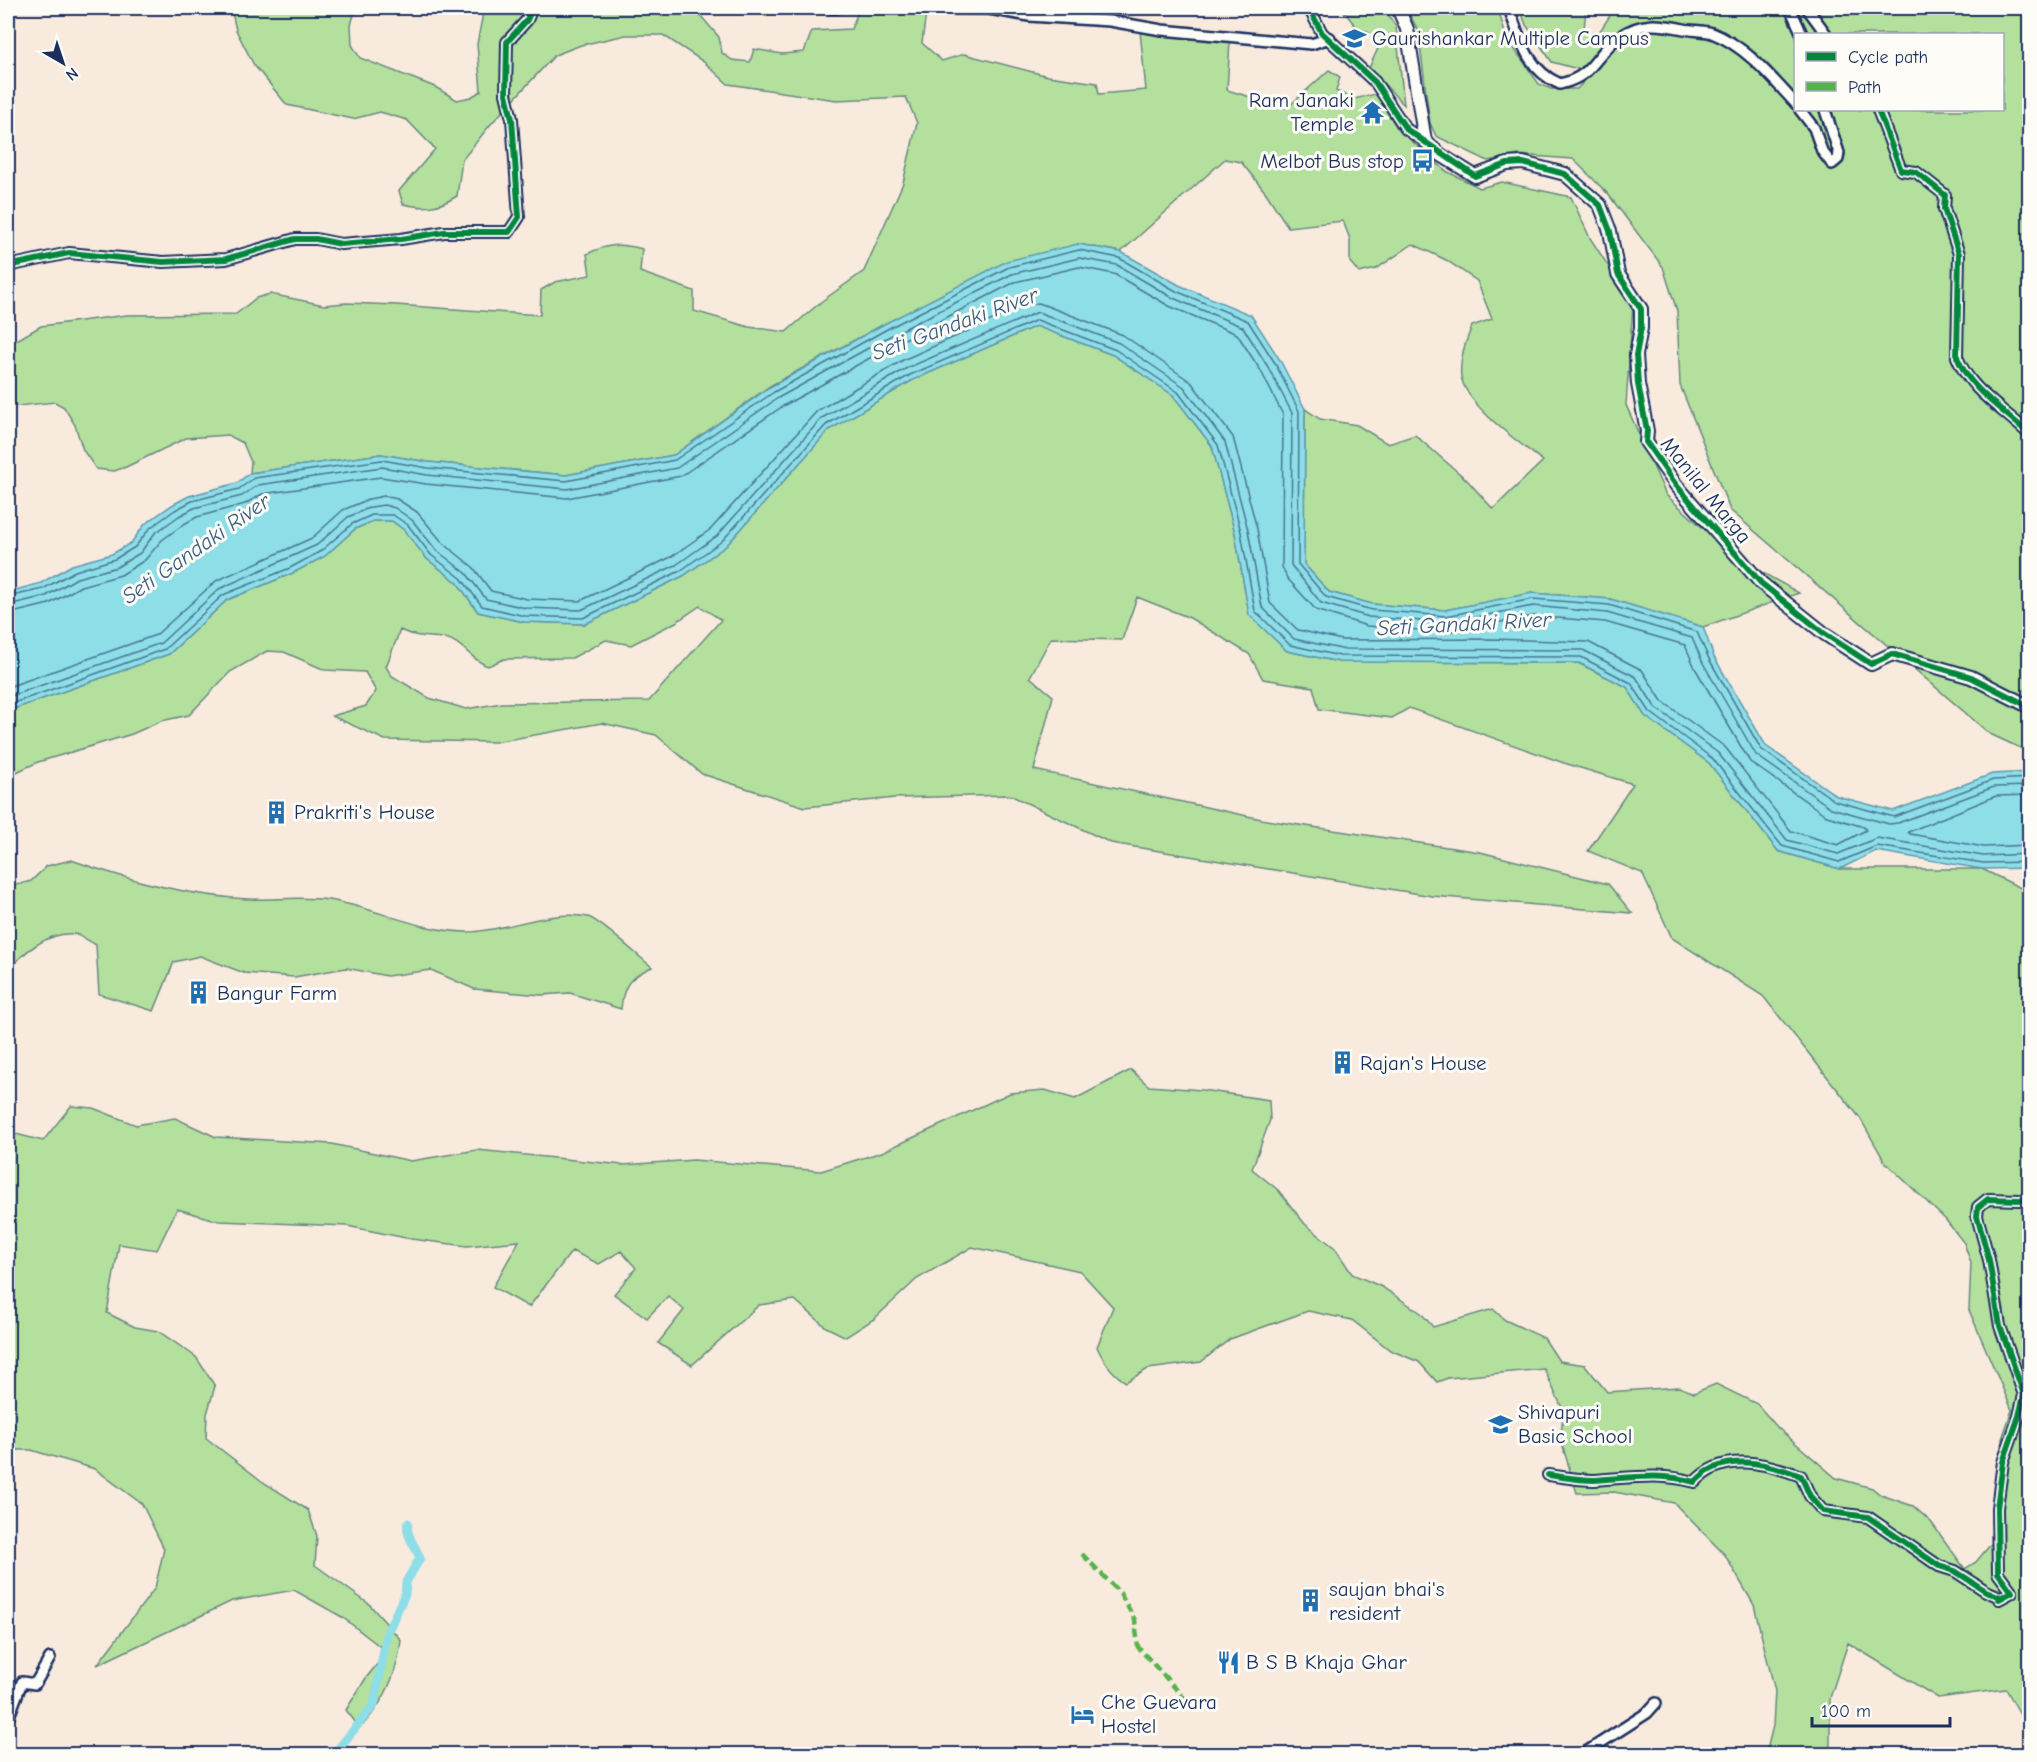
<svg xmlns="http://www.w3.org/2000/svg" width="2037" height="1762" viewBox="0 0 2037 1762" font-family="'Comic Neue',sans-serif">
<rect width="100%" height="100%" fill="#f9eade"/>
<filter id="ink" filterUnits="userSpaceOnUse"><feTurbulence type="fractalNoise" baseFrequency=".0167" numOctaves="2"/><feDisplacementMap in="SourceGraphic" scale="12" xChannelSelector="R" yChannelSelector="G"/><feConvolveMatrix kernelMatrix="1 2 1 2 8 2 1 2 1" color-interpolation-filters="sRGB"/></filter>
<g filter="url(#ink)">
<!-- green -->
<g fill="#b4e09e" stroke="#68887e" stroke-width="1.5" fill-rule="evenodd">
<path d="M231,8h125l-5,17 1,20 8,13 75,29 22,13 14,-3 10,-6 -4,-47 7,-36h210l25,29 3,16 10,7 18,2 4,-13 28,5 22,-2 8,-21 39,-2 7,-17 68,1 -4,30 20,18 22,-7 84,22 49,7 2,11 47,-4 -6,-59 90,11 -3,48 60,18 42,-38 11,7 -4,14 18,8 22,-5 21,34 49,43 34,17 22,-6 69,15 19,41 43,66 -7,101 40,90 72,64 61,34 -96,34 -93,-28 -78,-6 -87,17 -73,-6 -43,-12 -25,-28 1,-155 15,10 37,6 31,19 27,-9 52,45 26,29 50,-48c-23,-18 -78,-56 -82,-85 -2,-17 5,-35 11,-50l20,-7 -15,-38 -31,-21 -33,-16 -37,25 -17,4 -9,-11v-23l-7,-18 -55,6 -22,-34 -25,-31 -16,-3 -104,93 -43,-8 -192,79 -116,63 -96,69 -108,20 -138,-13 -47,-8 -131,19 1,-11 -8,-19 -15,-8 -42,3 -60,29 -12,4 -18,-2 -13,-19 -8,-25 -11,-18 -9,-5 -47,5v-62l33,-19 86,-11 109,-1 20,-16 14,-4 54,11 22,-2 50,2 144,10 1,-25 14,-8 35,-7 -3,-21c20,-10 33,-11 55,-5l-2,23 54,19v20l55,16 37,5 36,-31 42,-30 39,-88 14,-60 -11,-26 -70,3 -108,-16 -24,-22 -41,-27h-37l-45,10 -26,10 -65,70 -28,35 -5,36c-19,12 -32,13 -54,8l-4,-13 36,-42 -28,-29 -27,-8 -27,7 -66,-14 -33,-40 -18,-35z"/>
<polygon points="1341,8 1384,8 1396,27 1404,105 1369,68 1379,46 1367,31 1359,30"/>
<path d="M1406,8h92l8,29 33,47 12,5h26l15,-16 -40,-11 -26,-37 -6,-17h66l-2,22 14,4 17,-26h414v744l-39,-18 -260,-224 -50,-125 -3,-74 -14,-44 -55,-73 -35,-35 -55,-4 -30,6 -52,-25 -6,-13 -12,-93zM1796,34h206v76h-206z"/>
<path d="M1036,326l77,29 60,40 39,51 23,87 14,81 38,37 52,11 239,1 49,24 18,29 64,47 69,88 62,18h142l47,23v838l-23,-41 -68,9 -90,-55 -18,55v49l9,7h-73l7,-28 2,-35 -21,-86 -29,-50 -51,-52 -60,-11 -37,1 -16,-52 2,-31 -19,-41 -96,9 -11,4 -18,-20 -29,-12 -38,-30 -44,-9 -78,28 -29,23 -53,7 -22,13c-14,-8 -22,-20 -29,-35l16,-40 -33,-36 -108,-24 -55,32 -43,40 -28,18 -20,-10 -31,-27 -36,5 -67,60 -34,-22 26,-33 -16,-14 -21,22 -33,-24 22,-26 -15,-17 -22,13 -27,-13 -43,56 -36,-20 26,-46 -52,5 -56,-7 -64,-13 -128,-5 -42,-12 -20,41 -38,-6 -12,69 28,14 23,4 38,26 19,29 -8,28 -1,24 57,44 45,28 9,26 -2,29 54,39 32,36c-3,31 -16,61 -38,85l-7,-2 -10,-13 20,-32 21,-26 -45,-35 -48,-27 -62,11 -135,64 58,-77 9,-39 -22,-45 -47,-35 -64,-19h-23v-318l35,9 28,-35 22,2 43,17 39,-7 41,19 116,7 79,17 66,-11 146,15 71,-5 127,11 61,-19 128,-59 35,-3 30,9 56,-29 18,16 53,4 67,10 1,20 -18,49 26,21 27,34 30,24 17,26 30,13 39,26 12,14 60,-18 12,11 39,18 15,23 26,4 22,27 72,-5 15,6 22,-9 41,20 21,24 58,50 36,10 9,7 32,11 18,16 34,47 11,-7 19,-23 -4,-17 11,-83 10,-29 -43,-100 2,-47 -7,-20 -19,-24 -60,-57 -25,-44 -97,-122 -91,-58 -30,-65 -54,-22 45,-67 -69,-21 -155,-55 -17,10 -73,-9 -6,-22 -50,-8 -14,-25 -59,-36 -53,-21 -15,43 -71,-2 -21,39 23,19 -19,74 232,50 214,32 128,32 24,29 -200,-17 -321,-53 -101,-48 -115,3 -90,9 -103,-33 -46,-39 -54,-12 -107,19 -110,-2 -53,-24 34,-10 10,-15 -11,-19 -40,-2 -41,-18 -17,-1 -37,21 -41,43 -28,6 -29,13 -94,28 -30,14v-65l161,-57 58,-54 66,-27 32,-17 30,-27 18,-8h19l12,9 23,29 30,23 21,30 46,10 61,2 98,-48 43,-30 103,-116 84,-50zM700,606l21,14 -72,81 -147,2 -36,6 -37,-11 -37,-22 -6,-9 14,-37c15,8 32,6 48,9 14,3 25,23 40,27l16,-7 68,-1 34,-18 25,5 45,-23z"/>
<path d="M71,860c57,20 116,36 177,39 26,1 55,-3 81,1 44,7 92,32 138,32 40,-1 82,-23 121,-15 12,3 52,41 64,50 -22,10 -29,17 -31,42l-51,-16 -29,2 -67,-6 -43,-19 -44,6 -41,-8 -52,9 -50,-4 -44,-17 -26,6 -20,49 -55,-17 -3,-49c-6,-3 -15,-10 -21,-11 -26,-3 -54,19 -67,38v-85l23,-6 16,-15z"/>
</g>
<!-- water -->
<polygon fill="#8ddee7" stroke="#5f98b0" stroke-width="1.5" points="1078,244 1121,252 1179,285 1251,315 1280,360 1305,409 1304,564 1329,592 1372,604 1445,610 1532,593 1610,599 1703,627 1714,657 1766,746 1837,796 1893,811 1992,774 2029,772 2029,868 1982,869 1876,851 1840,869 1778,851 1709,763 1645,716 1627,687 1579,663 1339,662 1287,651 1249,615 1235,533 1212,446 1173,395 1113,355 1036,326 913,380 829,430 726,546 683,576 585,624 524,622 478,612 457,582 427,559 404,530 392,521 373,521 355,529 325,556 293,573 227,600 169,654 8,711 8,592 41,583 72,565 112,554 131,543 145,524 172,505 189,496 237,483 250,473 381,454 428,462 566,475 674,455 770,387 886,323 1007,261"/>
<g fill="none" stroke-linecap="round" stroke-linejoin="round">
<!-- shore -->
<g stroke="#497595" stroke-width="1.5">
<polyline points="8,597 43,589 75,571 115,559 135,547 150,528 175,510 192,501 239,489 254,478 382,460 428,468 566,481 675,460 774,392 889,328 1009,267 1079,250 1119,258 1176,291 1248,321 1275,363 1299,411 1298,564 1326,597 1372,610 1446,616 1533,599 1609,605 1697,632 1709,659 1761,749 1835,801 1894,817 1993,780 2030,778"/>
<polyline points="8,605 46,596 77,578 117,567 140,553 155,533 179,516 194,508 242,496 258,485 382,467 427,475 567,489 677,468 778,398 892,335 1012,274 1079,258 1117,265 1173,298 1243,327 1268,367 1292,413 1291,565 1321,603 1369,617 1446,623 1533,606 1607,613 1692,638 1703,663 1756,755 1831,808 1889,824 1898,823 1994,787 2030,786"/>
<polyline points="8,614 49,604 81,586 121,575 145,560 162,540 184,524 197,517 245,504 262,494 381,477 426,484 567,498 681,476 783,406 897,343 1015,282 1079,267 1114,274 1169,306 1237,334 1261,371 1283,415 1282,567 1287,578 1316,610 1367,626 1447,632 1534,616 1605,622 1685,645 1695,668 1750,762 1827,816 1864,827 1866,830 1838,845 1791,831 1725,747 1662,701 1642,670 1588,642 1491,639 1342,640 1298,630 1270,603 1257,529 1233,437 1191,382 1123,335 1039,303 1026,305 903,360 817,411 711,529 671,557 580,601 527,599 491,591 473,567 443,543 417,512 397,499 384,496 369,499 343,510 312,538 216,581 156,635 8,687"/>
<polyline points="8,697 161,643 219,589 317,545 348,517 371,507 384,505 395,508 412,520 436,550 466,573 486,599 526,608 581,610 676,565 717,536 822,418 907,368 1038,312 1119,343 1184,387 1225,442 1248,530 1262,607 1294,639 1341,649 1583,650 1636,677 1655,707 1718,753 1787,840 1838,854 1877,838 1983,856 2030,854"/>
<polyline points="8,705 165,649 223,595 290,568 321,551 352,524 372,515 393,515 408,525 431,555 461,578 482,606 525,616 583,618 680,571 722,541 826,425 910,375 1037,320 1116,350 1178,392 1218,445 1241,532 1255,611 1290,645 1340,656 1581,657 1631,683 1650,712 1713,759 1782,846 1839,862 1877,846 1983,863 2030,862"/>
<polyline points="2030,795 1996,796 1908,832 1910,834 1984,847 2030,845"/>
</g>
<!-- canal -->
<path stroke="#8ddee7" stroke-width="9" d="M334,1754l40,-49 13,-72 18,-39 1,-12 14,-24c-4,-11 -15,-23 -12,-35"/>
<defs>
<g id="minor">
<polyline points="832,8 837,8"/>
<polyline points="919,8 989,9 1029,16 1110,21 1162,30 1311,44 1330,38"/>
<polyline points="1309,8 1322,33 1375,82 1406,129 1425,141"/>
<path d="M1509,8c11,31 18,62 51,76 35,-8 33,-28 59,-47 22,-16 40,-13 65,-8 9,2 19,1 28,4 34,13 60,45 84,71"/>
<polyline points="1790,8 1802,34"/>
<polyline points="1807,8 1826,34"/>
<polyline points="1800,110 1814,128 1822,151 1832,164 1838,159 1839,153 1825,110"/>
<path d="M1878,110l23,60 15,2 29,23 -1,14 15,45 -2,103c14,35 47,52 73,78"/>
<polyline points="8,266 69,253 163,262 226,259 295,239 316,239 341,244 401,239 444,232 509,232 519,217 512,119 506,94 507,42 527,20 532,8"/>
<path d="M1548,1475c15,2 31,5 46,5 36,-2 65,-8 101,2 28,-31 71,-19 106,-6l9,20 13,15 45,6 71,49 16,5 31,20 14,6 -1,2 13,-7 -14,-19 -1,-65 6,-46 16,-46 5,-21 -24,-69 -11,-66 -12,-44 1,-9 10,-8 32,1 10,-2"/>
<polyline points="8,1719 22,1682 35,1684 50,1658"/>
<polyline points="1583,1754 1647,1713 1656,1703"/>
</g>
<polyline id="tertiary" points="1398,8 1407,29 1425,141 1441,155 1475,176 1507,164 1523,163 1565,174 1600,205 1610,231 1618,274 1641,309 1641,328 1636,355 1638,384 1647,431 1646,442 1676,485 1761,583 1825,634 1871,664 1892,654 1971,677 2030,707"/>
</defs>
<!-- minor casing -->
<use href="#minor" stroke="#1b2f5e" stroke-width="14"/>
<!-- tertiary casing -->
<use href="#tertiary" stroke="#1b2f5e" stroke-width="16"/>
<!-- minor -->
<use href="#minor" stroke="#fdfcf7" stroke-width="9"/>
<!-- tertiary -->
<use href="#tertiary" stroke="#fdfcf7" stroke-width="12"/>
<!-- quiet -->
<polyline stroke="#55b248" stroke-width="4.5" stroke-dasharray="9 4.5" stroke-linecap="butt" points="1082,1554 1120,1593 1135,1620 1138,1647 1186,1700"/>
<defs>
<g id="cycleway">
<polyline points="1309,8 1322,33 1375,82 1406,129 1475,176 1507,164 1523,163 1565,174 1600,205 1610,231 1618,274 1641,309 1641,328 1636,355 1638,384 1647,431 1646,442 1676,485 1761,583 1825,634 1871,664 1892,654 1971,677 2030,707"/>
<path d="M1878,110l23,60 15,2 29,23 -1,14 15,45 -2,103c14,35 47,52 73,78"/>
<polyline points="8,266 69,253 163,262 226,259 295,239 316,239 341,244 401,239 444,232 509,232 519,217 512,119 506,94 507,42 527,20 532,8"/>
<path d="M1548,1475c15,2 31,5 46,5 36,-2 65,-8 101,2 28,-31 71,-19 106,-6l9,20 13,15 45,6 71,49 16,5 31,20 14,6 -1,2 13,-7 -14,-19 -1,-65 6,-46 16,-46 5,-21 -24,-69 -11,-66 -12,-44 1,-9 10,-8 32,1 10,-2"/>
</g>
</defs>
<!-- cycleway casing -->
<use href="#cycleway" stroke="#fdfcf7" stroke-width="10"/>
<!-- cycleway -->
<use href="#cycleway" stroke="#00873e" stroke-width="6"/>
</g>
</g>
<!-- icons -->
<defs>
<symbol id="university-bare" viewBox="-9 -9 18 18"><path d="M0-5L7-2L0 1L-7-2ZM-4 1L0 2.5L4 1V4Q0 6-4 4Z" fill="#1f6fb2" stroke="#fdfcf7" stroke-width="2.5" paint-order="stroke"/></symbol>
<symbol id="temple-bare" viewBox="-9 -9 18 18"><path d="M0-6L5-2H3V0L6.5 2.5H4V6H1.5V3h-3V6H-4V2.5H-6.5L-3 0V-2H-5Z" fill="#1f6fb2" stroke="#fdfcf7" stroke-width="2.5" paint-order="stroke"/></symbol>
<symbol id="bus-bare" viewBox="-9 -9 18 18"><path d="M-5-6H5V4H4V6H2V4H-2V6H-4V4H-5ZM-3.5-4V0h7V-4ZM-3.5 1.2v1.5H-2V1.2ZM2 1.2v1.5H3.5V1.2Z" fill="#1f6fb2" stroke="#fdfcf7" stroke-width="2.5" paint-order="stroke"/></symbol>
<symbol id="building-bare" viewBox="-9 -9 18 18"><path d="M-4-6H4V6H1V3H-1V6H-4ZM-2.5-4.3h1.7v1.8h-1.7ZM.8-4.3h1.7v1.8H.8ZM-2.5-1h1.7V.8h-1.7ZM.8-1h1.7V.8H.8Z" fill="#1f6fb2" stroke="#fdfcf7" stroke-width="2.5" paint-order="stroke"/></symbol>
<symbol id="school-bare" viewBox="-9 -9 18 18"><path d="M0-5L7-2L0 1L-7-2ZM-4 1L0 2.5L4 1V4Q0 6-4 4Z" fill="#1f6fb2" stroke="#fdfcf7" stroke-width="2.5" paint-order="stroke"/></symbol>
<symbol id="restaurant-bare" viewBox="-9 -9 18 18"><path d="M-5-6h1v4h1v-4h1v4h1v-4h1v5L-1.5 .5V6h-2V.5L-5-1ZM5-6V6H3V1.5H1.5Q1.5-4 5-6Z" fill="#1f6fb2" stroke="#fdfcf7" stroke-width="2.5" paint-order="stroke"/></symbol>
<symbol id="hotel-bare" viewBox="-9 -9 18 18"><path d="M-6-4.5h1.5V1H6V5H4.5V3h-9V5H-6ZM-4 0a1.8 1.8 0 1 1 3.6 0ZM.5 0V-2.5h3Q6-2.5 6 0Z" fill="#1f6fb2" stroke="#fdfcf7" stroke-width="2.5" paint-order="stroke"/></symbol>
</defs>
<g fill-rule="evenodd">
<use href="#university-bare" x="1338" y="22" width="33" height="33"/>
<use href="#temple-bare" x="1356" y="96" width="33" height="33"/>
<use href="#bus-bare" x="1406" y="144" width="33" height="33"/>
<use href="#building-bare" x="260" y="796" width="33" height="33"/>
<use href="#building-bare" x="182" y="976" width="33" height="33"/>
<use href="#building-bare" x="1326" y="1046" width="33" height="33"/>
<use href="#school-bare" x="1484" y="1408" width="33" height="33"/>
<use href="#building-bare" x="1294" y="1584" width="33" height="33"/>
<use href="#restaurant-bare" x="1212" y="1646" width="33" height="33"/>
<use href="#hotel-bare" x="1066" y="1698" width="33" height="33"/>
</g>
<g text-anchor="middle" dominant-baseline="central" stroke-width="6" stroke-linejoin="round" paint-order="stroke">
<!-- poi labels -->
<g font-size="21" fill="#1b2f5e" stroke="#fdfcf7" text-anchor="start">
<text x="1372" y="38">Gaurishankar Multiple Campus</text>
<text x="1354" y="100" text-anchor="end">Ram Janaki<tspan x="1354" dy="24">Temple</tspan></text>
<text x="1404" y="161" text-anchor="end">Melbot Bus stop</text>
<text x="294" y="812">Prakriti's House</text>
<text x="217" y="993">Bangur Farm</text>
<text x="1360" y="1063">Rajan's House</text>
<text x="1518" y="1412">Shivapuri<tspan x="1518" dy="24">Basic School</tspan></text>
<text x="1329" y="1589">saujan bhai's<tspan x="1329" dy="24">resident</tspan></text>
<text x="1246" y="1662">B S B Khaja Ghar</text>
<text x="1101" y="1702">Che Guevara<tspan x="1101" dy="24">Hostel</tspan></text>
</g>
<!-- street labels -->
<g font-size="21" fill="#1b2f5e" stroke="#fdfcf7">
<text transform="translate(1706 490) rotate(51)">Manilal Marga</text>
</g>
<!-- water labels -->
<g font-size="22" font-style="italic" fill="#385b80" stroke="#fdfcf7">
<text transform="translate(955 324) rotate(-20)">Seti Gandaki River</text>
<text transform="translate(196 549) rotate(-35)">Seti Gandaki River</text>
<text transform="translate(1464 624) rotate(-3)">Seti Gandaki River</text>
</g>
</g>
<!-- margin -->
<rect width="2037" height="1762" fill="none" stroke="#fdfcf7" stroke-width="30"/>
<rect x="15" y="15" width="2007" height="1732" fill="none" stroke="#1b2f5e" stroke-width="2" filter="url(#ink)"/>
<!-- legend -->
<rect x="1794" y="33" width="210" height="78" fill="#fdfcf7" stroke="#a3aaba" stroke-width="1.5"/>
<rect x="1806" y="52" width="30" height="9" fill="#00873e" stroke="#a3aaba" stroke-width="1.5"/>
<text x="1848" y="63" font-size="18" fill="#1b2f5e">Cycle path</text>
<rect x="1806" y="82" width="30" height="9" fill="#55b248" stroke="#a3aaba" stroke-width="1.5"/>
<text x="1848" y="93" font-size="18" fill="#1b2f5e">Path</text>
<!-- north arrow -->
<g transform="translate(63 63) rotate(141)" stroke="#fdfcf7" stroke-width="4.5" paint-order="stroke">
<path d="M0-4.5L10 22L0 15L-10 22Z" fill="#1b2f5e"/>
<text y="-9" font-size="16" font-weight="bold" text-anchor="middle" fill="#1b2f5e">N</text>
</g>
<!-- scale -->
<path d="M1812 1717v9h138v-9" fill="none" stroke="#1b2f5e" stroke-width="3"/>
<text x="1821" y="1717" font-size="18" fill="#1b2f5e" stroke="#fdfcf7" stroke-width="4.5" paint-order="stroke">100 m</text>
</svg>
